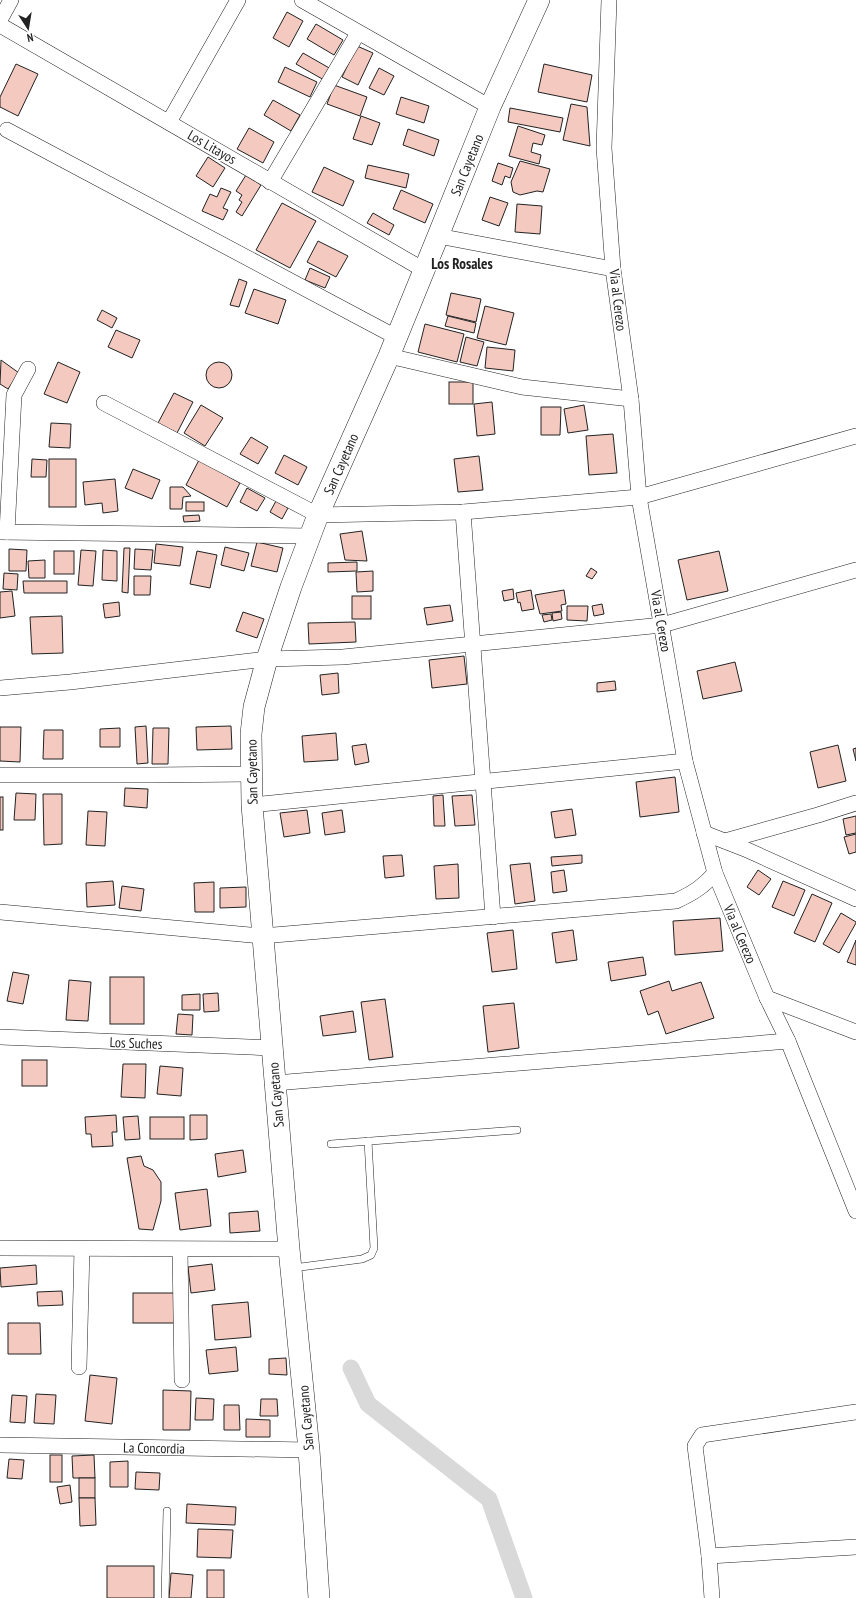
<svg xmlns="http://www.w3.org/2000/svg" width="856" height="1598" viewBox="0 0 856 1598" font-family="'PT Sans Narrow',sans-serif">
<rect width="100%" height="100%" fill="#fff"/>
<g fill="none" stroke-linecap="round" stroke-linejoin="round">
<!-- canal -->
<polyline stroke="#d9d9d9" stroke-width="17" points="351,1368 368,1404 489,1499 524,1598"/>
</g>
<!-- building -->
<g fill="#f3c9c0" stroke="#222">
<polygon points="287,12 303,21 289,47 273,38"/>
<polygon points="316,24 343,40 334,55 307,39"/>
<polygon points="357,46 373,53 358,85 342,77"/>
<polygon points="303,53 331,69 324,80 296,64"/>
<polygon points="16,64 38,74 18,116 0,107 0,97"/>
<polygon points="544,64 592,75 587,102 538,92"/>
<polygon points="285,67 317,82 310,97 278,82"/>
<polygon points="379,68 394,76 384,95 369,88"/>
<polygon points="334,85 367,97 360,116 327,104"/>
<polygon points="401,97 429,106 424,123 396,114"/>
<polygon points="273,100 300,115 291,131 264,115"/>
<polygon points="571,104 587,107 590,146 563,140"/>
<polygon points="510,108 563,118 560,132 508,122"/>
<polygon points="361,116 380,123 372,145 353,139"/>
<polygon points="518,126 545,135 542,145 533,143 531,152 541,155 539,164 509,156"/>
<polygon points="249,128 274,142 263,163 237,149"/>
<polygon points="408,129 439,140 434,156 403,145"/>
<polygon points="208,157 225,168 213,187 196,176"/>
<polygon points="520,161 550,169 543,192 537,191 520,195 513,192 511,182"/>
<polygon points="498,163 513,168 510,178 505,176 502,185 492,181"/>
<polygon points="368,165 409,174 406,188 365,178"/>
<polygon points="324,167 354,181 343,206 312,192"/>
<polygon points="246,175 261,185 242,216 236,212 242,202 239,200 242,195 236,191"/>
<polygon points="221,188 231,192 223,208 228,210 223,220 202,211 210,194 217,197"/>
<polygon points="401,190 433,204 425,223 393,209"/>
<polygon points="490,197 508,203 499,226 482,220"/>
<polygon points="282,203 316,221 290,268 256,250"/>
<polygon points="517,204 542,206 540,234 515,232"/>
<polygon points="373,213 394,225 389,235 367,223"/>
<polygon points="318,241 348,256 336,277 307,262"/>
<polygon points="310,268 330,277 325,288 305,280"/>
<polygon points="239,279 247,282 239,307 230,305"/>
<polygon points="254,289 286,300 278,324 245,313"/>
<polygon points="451,293 481,299 476,322 446,315"/>
<polygon points="485,306 514,313 506,345 477,338"/>
<polygon points="102,310 117,318 112,328 97,320"/>
<polygon points="448,316 476,323 474,333 445,326"/>
<polygon points="425,324 464,334 457,362 418,352"/>
<polygon points="116,330 140,340 132,358 108,347"/>
<polygon points="466,337 484,342 477,366 460,362"/>
<polygon points="487,347 515,350 513,371 485,368"/>
<polygon points="1,360 19,373 8,389 0,384"/>
<polygon points="58,362 80,372 67,403 44,394"/>
<circle cx="219" cy="375" r="13"/>
<rect x="449" y="382" width="24" height="22"/>
<polygon points="174,393 193,402 177,433 158,423"/>
<polygon points="492,402 495,434 477,436 474,404"/>
<polygon points="201,405 223,418 205,446 184,433"/>
<polygon points="584,405 588,430 568,433 564,409"/>
<polygon points="541,407 561,407 560,435 541,435"/>
<polygon points="51,423 71,424 70,448 49,447"/>
<polygon points="613,434 617,473 589,475 586,436"/>
<polygon points="251,437 268,447 258,464 240,454"/>
<polygon points="284,455 307,467 298,485 275,473"/>
<polygon points="479,456 483,490 458,492 454,459"/>
<polygon points="32,459 47,460 46,477 31,477"/>
<rect x="49" y="459" width="27" height="48"/>
<polygon points="199,460 240,483 227,507 186,485"/>
<polygon points="133,469 160,480 152,499 125,488"/>
<polygon points="115,479 118,511 103,513 102,503 85,505 83,482"/>
<polygon points="170,487 183,487 191,496 183,497 182,509 170,509"/>
<polygon points="247,488 265,498 257,511 240,502"/>
<polygon points="276,501 288,508 282,519 270,512"/>
<rect x="186" y="502" width="18" height="9"/>
<polygon points="199,515 200,521 184,522 183,516"/>
<polygon points="362,531 367,561 345,560 340,534"/>
<polygon points="257,542 283,548 277,572 251,566"/>
<polygon points="156,544 183,547 180,566 154,563"/>
<polygon points="225,547 249,553 244,571 221,565"/>
<polygon points="124,548 130,548 128,593 122,592"/>
<polygon points="9,549 27,550 26,571 9,571"/>
<polygon points="135,549 153,550 151,570 134,569"/>
<polygon points="81,550 96,551 93,586 78,585"/>
<polygon points="103,550 117,551 117,581 102,580"/>
<rect x="54" y="551" width="20" height="23"/>
<polygon points="197,551 217,555 210,588 190,584"/>
<polygon points="719,551 728,591 687,600 678,560"/>
<polygon points="45,560 45,578 29,578 28,561"/>
<polygon points="357,562 357,571 328,572 328,563"/>
<polygon points="591,568 597,572 592,579 586,576"/>
<polygon points="373,571 373,591 357,592 356,572"/>
<polygon points="4,573 18,574 17,590 3,589"/>
<polygon points="134,576 151,576 150,595 134,595"/>
<polygon points="23,581 67,581 67,593 24,593"/>
<polygon points="513,589 514,599 504,601 502,591"/>
<polygon points="531,590 534,609 522,611 520,602 518,603 516,593"/>
<polygon points="564,590 566,604 561,605 562,611 540,614 535,595"/>
<polygon points="12,591 15,616 0,618 0,592"/>
<rect x="352" y="596" width="19" height="23"/>
<polygon points="119,602 120,616 105,618 103,604"/>
<polygon points="602,604 604,614 594,616 592,606"/>
<polygon points="450,605 453,621 427,625 424,608"/>
<polygon points="567,606 588,606 587,621 567,620"/>
<polygon points="243,612 264,619 257,638 236,631"/>
<polygon points="561,612 562,619 553,621 552,613"/>
<polygon points="551,614 552,620 544,622 542,615"/>
<polygon points="62,616 63,653 32,654 30,617"/>
<polygon points="355,622 356,642 309,644 308,623"/>
<polygon points="464,656 467,684 432,688 429,660"/>
<polygon points="735,662 742,691 703,699 697,671"/>
<polygon points="338,673 339,693 322,695 320,675"/>
<polygon points="615,681 616,690 597,692 597,683"/>
<polygon points="146,726 148,763 137,764 135,727"/>
<polygon points="231,726 232,749 197,750 196,727"/>
<polygon points="0,727 21,727 20,762 0,761"/>
<polygon points="120,728 120,747 100,747 100,729"/>
<polygon points="153,728 169,728 168,764 152,764"/>
<polygon points="44,730 63,730 63,759 43,759"/>
<polygon points="336,733 338,760 304,762 302,736"/>
<polygon points="366,744 369,762 355,765 352,746"/>
<polygon points="838,745 846,781 818,788 810,752"/>
<polygon points="856,748 856,761 853,749"/>
<polygon points="675,777 679,812 640,817 636,782"/>
<polygon points="125,788 148,789 147,808 124,806"/>
<polygon points="16,793 36,794 35,820 14,820"/>
<polygon points="43,794 62,794 62,844 44,845"/>
<polygon points="443,795 445,826 434,826 433,796"/>
<polygon points="472,795 475,825 455,826 452,796"/>
<rect x="0" y="797" width="3" height="33"/>
<polygon points="572,809 576,835 555,838 551,812"/>
<polygon points="307,810 310,833 284,837 280,813"/>
<polygon points="342,810 345,832 325,835 322,813"/>
<polygon points="88,811 107,812 105,846 86,845"/>
<polygon points="856,816 856,833 846,835 843,819"/>
<polygon points="856,834 856,852 849,854 844,837"/>
<polygon points="402,855 404,876 385,878 383,856"/>
<polygon points="582,855 582,863 552,866 551,857"/>
<polygon points="530,863 535,901 515,904 510,865"/>
<polygon points="458,864 459,898 436,899 434,866"/>
<polygon points="564,870 567,891 553,893 551,872"/>
<polygon points="758,870 771,879 759,895 747,887"/>
<polygon points="113,881 115,905 87,907 86,883"/>
<polygon points="783,881 805,890 794,916 772,907"/>
<polygon points="214,882 214,912 195,912 194,883"/>
<polygon points="122,886 144,889 141,911 119,908"/>
<polygon points="246,887 246,907 220,908 220,888"/>
<polygon points="812,894 832,903 815,942 794,933"/>
<polygon points="841,913 856,922 856,923 839,953 823,944"/>
<polygon points="720,918 723,951 675,955 673,921"/>
<polygon points="513,930 517,969 492,972 487,933"/>
<polygon points="573,930 577,960 556,963 552,933"/>
<polygon points="856,940 856,965 847,962"/>
<polygon points="643,957 646,975 611,981 608,962"/>
<polygon points="13,972 29,975 23,1004 7,1001"/>
<rect x="110" y="977" width="34" height="47"/>
<polygon points="69,980 91,982 88,1021 66,1020"/>
<polygon points="669,981 672,991 701,982 714,1018 666,1034 658,1011 648,1015 640,991"/>
<polygon points="218,993 219,1011 204,1012 203,994"/>
<polygon points="200,994 200,1010 182,1010 182,995"/>
<polygon points="385,999 393,1057 369,1060 361,1002"/>
<polygon points="514,1003 519,1048 488,1052 483,1006"/>
<polygon points="353,1011 356,1032 323,1036 320,1016"/>
<polygon points="178,1014 193,1015 192,1035 176,1034"/>
<rect x="22" y="1060" width="25" height="26"/>
<polygon points="123,1064 146,1064 145,1098 121,1097"/>
<polygon points="160,1066 183,1068 181,1096 157,1094"/>
<polygon points="116,1115 117,1132 112,1132 113,1146 92,1147 91,1134 86,1134 85,1117"/>
<polygon points="190,1115 207,1115 207,1139 190,1140"/>
<polygon points="138,1116 140,1139 125,1140 123,1117"/>
<rect x="150" y="1117" width="34" height="22"/>
<polygon points="243,1150 246,1172 218,1177 215,1154"/>
<polygon points="141,1156 144,1166 153,1170 161,1182 161,1201 153,1230 139,1229 127,1158"/>
<polygon points="207,1189 211,1226 180,1230 175,1193"/>
<polygon points="258,1211 260,1231 230,1233 229,1213"/>
<polygon points="212,1264 215,1290 191,1293 188,1267"/>
<polygon points="36,1265 37,1284 1,1287 0,1268"/>
<polygon points="62,1291 63,1305 38,1306 37,1292"/>
<rect x="133" y="1293" width="42" height="30"/>
<polygon points="248,1302 251,1337 215,1340 212,1305"/>
<polygon points="8,1323 40,1323 41,1354 8,1354"/>
<polygon points="236,1347 238,1371 209,1374 206,1350"/>
<polygon points="286,1358 287,1375 269,1374 269,1359"/>
<polygon points="90,1375 117,1378 112,1424 85,1421"/>
<polygon points="163,1390 191,1391 190,1430 163,1430"/>
<polygon points="36,1394 56,1395 54,1424 34,1423"/>
<polygon points="12,1395 27,1396 25,1423 10,1422"/>
<polygon points="196,1398 214,1399 213,1420 195,1420"/>
<polygon points="261,1399 277,1399 278,1416 260,1416"/>
<polygon points="224,1405 239,1405 240,1430 224,1430"/>
<polygon points="246,1419 270,1420 270,1437 246,1437"/>
<rect x="50" y="1455" width="12" height="27"/>
<polygon points="94,1455 95,1478 73,1478 72,1456"/>
<polygon points="9,1459 24,1460 22,1479 7,1478"/>
<polygon points="128,1461 128,1487 110,1487 110,1462"/>
<polygon points="136,1472 160,1473 159,1490 135,1489"/>
<rect x="79" y="1478" width="16" height="20"/>
<polygon points="70,1485 72,1502 60,1504 57,1487"/>
<polygon points="79,1498 95,1498 96,1525 80,1526"/>
<polygon points="187,1504 236,1507 235,1525 186,1523"/>
<polygon points="198,1529 233,1530 231,1558 197,1557"/>
<rect x="107" y="1566" width="47" height="32"/>
<rect x="207" y="1570" width="17" height="28"/>
<polygon points="171,1573 193,1575 191,1598 169,1598"/>
</g>
<g fill="none" stroke-linecap="round" stroke-linejoin="round">
<defs>
<g id="lane">
<polyline points="331,1144 517,1130"/>
<polyline points="293,1268 362,1259 371,1255 374,1248 368,1141"/>
<polyline points="165,1598 167,1511"/>
</g>
<g id="street">
<polyline points="302,0 490,107"/>
<polyline points="609,0 604,148 613,269 631,399 639,497 685,761 715,873 767,998 788,1041 856,1211"/>
<polyline points="0,20 11,0"/>
<polyline points="0,25 424,270"/>
<polyline points="169,122 238,0"/>
<polyline points="7,130 396,337"/>
<polyline points="270,182 358,33"/>
<polyline points="438,236 613,269"/>
<polyline points="389,356 522,387 631,399"/>
<polyline points="104,403 318,515 463,512 639,497 856,436"/>
<path d="M463,512c9,135 21,270 30,405"/>
<polyline points="0,532 310,536"/>
<polyline points="7,532 14,395 28,369"/>
<polyline points="0,688 70,682 267,659 343,657 662,625 856,570"/>
<polyline points="0,775 151,775 251,774"/>
<polyline points="252,805 685,761"/>
<polyline points="704,833 745,849 856,899"/>
<polyline points="725,841 818,815 856,803"/>
<path d="M0,912l262,24 414,-35c17,-8 27,-14 39,-28"/>
<polyline points="767,998 856,1032"/>
<polyline points="0,1037 272,1048"/>
<polyline points="275,1083 788,1041"/>
<polyline points="0,1248 289,1249"/>
<polyline points="180,1250 182,1380"/>
<polyline points="79,1367 82,1249"/>
<polyline points="0,1445 309,1450"/>
<polyline points="709,1556 856,1547"/>
<polyline points="712,1598 709,1556 695,1446 702,1435 856,1412"/>
</g>
<polyline id="secondary" points="319,1598 309,1450 289,1249 252,805 251,734 254,707 267,659 291,587 318,515 389,356 438,236 490,107 539,0"/>
</defs>
<!-- lane casing -->
<use href="#lane" stroke="#222" stroke-width="8"/>
<!-- street casing -->
<use href="#street" stroke="#222" stroke-width="16"/>
<!-- secondary casing -->
<use href="#secondary" stroke="#222" stroke-width="22"/>
<!-- lane -->
<use href="#lane" stroke="#fff" stroke-width="7"/>
<!-- street -->
<use href="#street" stroke="#fff" stroke-width="15"/>
<!-- secondary -->
<use href="#secondary" stroke="#fff" stroke-width="21"/>
</g>
<g text-anchor="middle" dominant-baseline="central" stroke-width="3" stroke-linejoin="round" paint-order="stroke">
<!-- street labels -->
<g font-size="14" fill="#222" stroke="#fff">
<text transform="translate(212 147) rotate(30)">Los Litayos</text>
<text transform="translate(467 165) rotate(-68)">San Cayetano</text>
<text transform="translate(618 300) rotate(83)">Via al Cerezo</text>
<text transform="translate(341 464) rotate(-66)">San Cayetano</text>
<text transform="translate(661 621) rotate(80)">Via al Cerezo</text>
<text transform="translate(252 772) rotate(-91)">San Cayetano</text>
<text transform="translate(740 934) rotate(67)">Via al Cerezo</text>
<text transform="translate(136 1043) rotate(2)">Los Suches</text>
<text transform="translate(276 1095) rotate(-95)">San Cayetano</text>
<text transform="translate(306 1418) rotate(-95)">San Cayetano</text>
<text transform="translate(154 1448) rotate(1)">La Concordia</text>
</g>
<!-- neighbourhood labels -->
<g font-size="15" font-weight="bold" fill="#222" stroke="#fff">
<text x="462" y="263">Los Rosales</text>
</g>
</g>
<!-- north arrow -->
<g transform="translate(28 28) rotate(168)" stroke="#ffffff" stroke-width="3" paint-order="stroke">
<path d="M0-3L7 15L0 10L-7 15Z" fill="#222222"/>
<text y="-6" font-size="11" font-weight="bold" text-anchor="middle" fill="#222222">N</text>
</g>
</svg>
